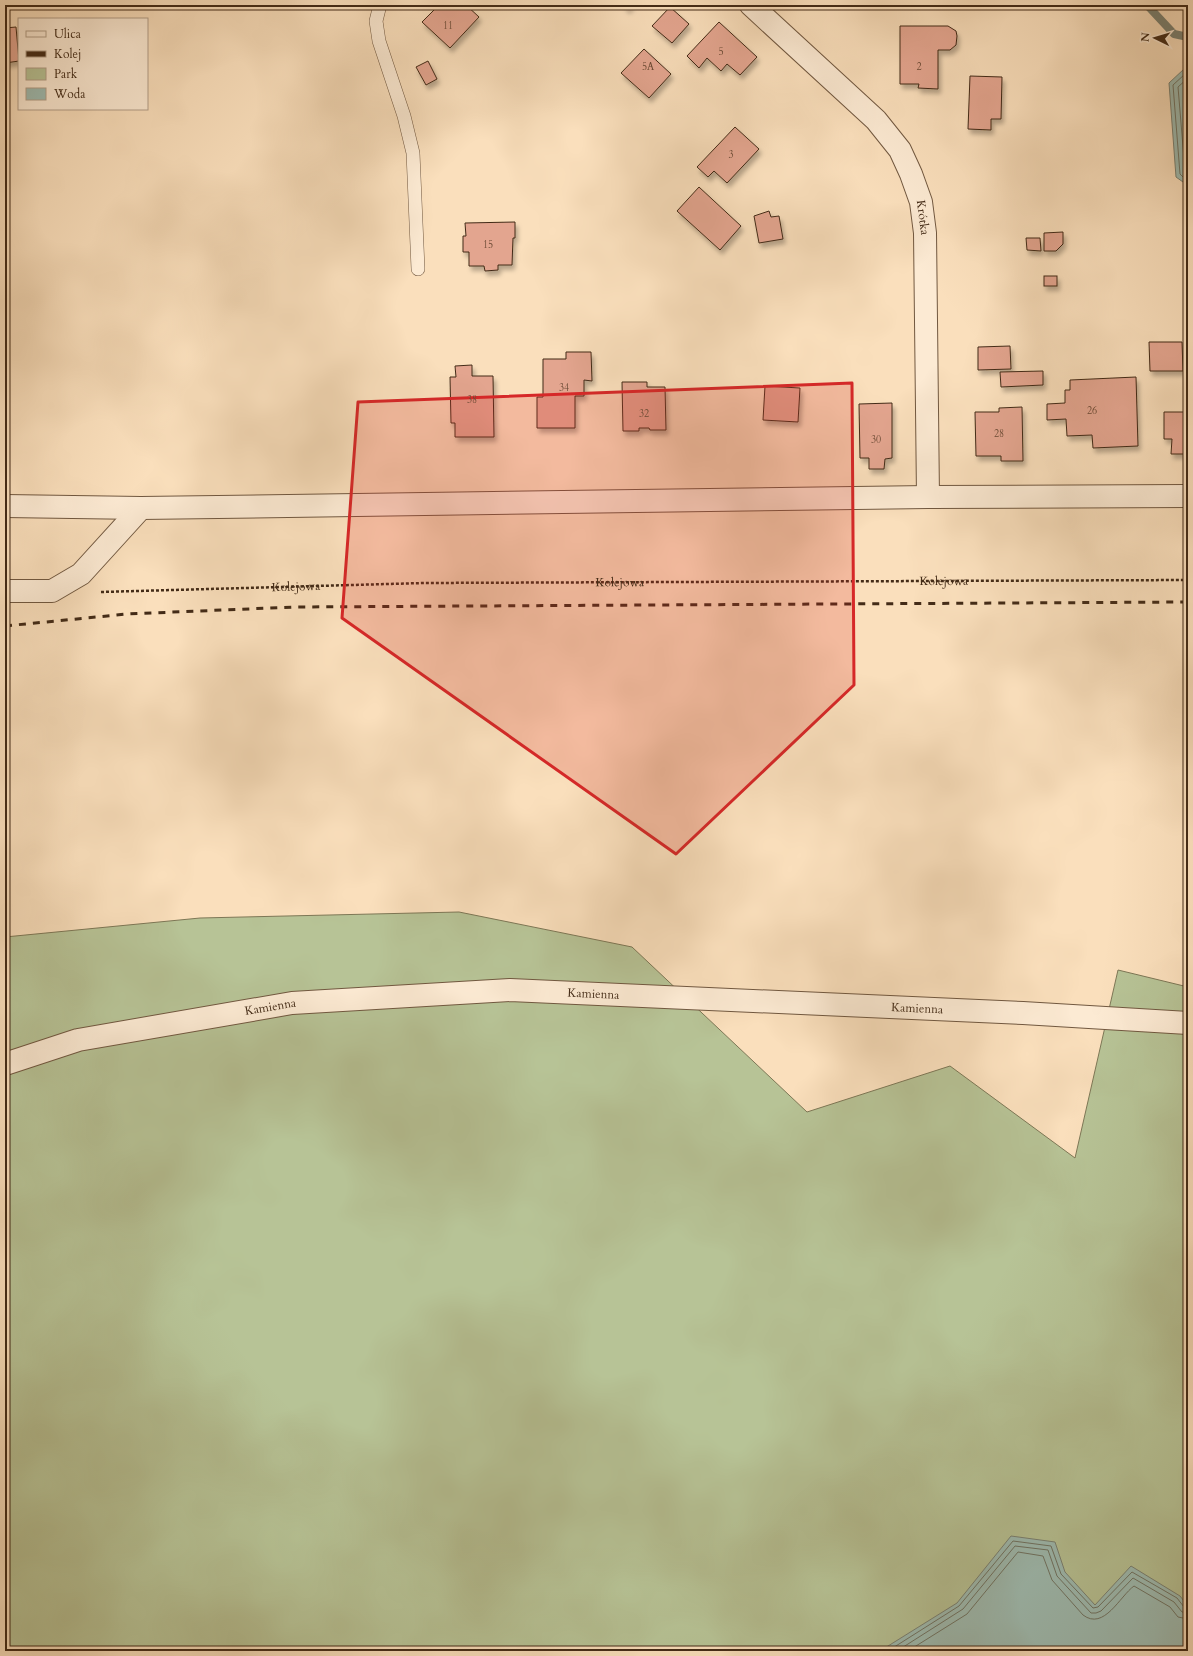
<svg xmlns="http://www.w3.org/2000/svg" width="1193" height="1656" viewBox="0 0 1193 1656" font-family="Cardo,serif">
<defs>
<filter id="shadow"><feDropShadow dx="2.5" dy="4.5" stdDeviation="2" flood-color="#0004"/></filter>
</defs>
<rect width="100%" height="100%" fill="#fadfbc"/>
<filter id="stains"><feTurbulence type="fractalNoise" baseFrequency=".005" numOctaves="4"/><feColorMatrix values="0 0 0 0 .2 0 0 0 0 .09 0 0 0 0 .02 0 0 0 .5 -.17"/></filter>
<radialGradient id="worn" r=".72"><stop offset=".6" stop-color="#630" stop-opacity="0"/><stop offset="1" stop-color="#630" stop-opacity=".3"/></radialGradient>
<!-- green -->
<polygon fill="#b7c396" stroke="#7d7756" points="459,912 632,947 807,1112 950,1066 1075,1158 1118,970 1188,987 1188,1651 5,1651 5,937 200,918"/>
<!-- water -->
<g fill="#9ebcb2" stroke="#7a8274">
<polygon points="1184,69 1188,69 1188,183 1183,182 1176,177 1169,83"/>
<polygon points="1011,1536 1055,1542 1065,1572 1095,1605 1131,1566 1180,1596 1188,1606 1188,1651 880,1651 957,1603"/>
</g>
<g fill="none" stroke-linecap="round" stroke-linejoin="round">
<!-- shore -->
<g stroke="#707464" stroke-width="1">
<polyline points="1188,73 1185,74 1173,85 1180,174 1184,178 1188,179"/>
<polyline points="1188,78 1178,87 1185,171 1188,174"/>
<polyline points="1188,86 1184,90 1188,135"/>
<polyline points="888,1651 959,1606 1013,1541 1051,1546 1061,1574 1093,1608 1098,1607 1132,1572 1177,1598 1184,1607 1188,1608"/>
<polyline points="897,1651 963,1609 1015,1546 1048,1550 1057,1576 1091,1613 1096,1613 1101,1611 1133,1578 1174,1602 1182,1612 1188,1613"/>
<path d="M908,1651l59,-37 51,-62 25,4 9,24 31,35c21,16 37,-19 51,-29l36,21 8,10 10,2"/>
</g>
<!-- stream -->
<polyline stroke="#7a8274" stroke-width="8" points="1147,5 1174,34 1188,37"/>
</g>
<!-- building -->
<g fill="#e3a58f" stroke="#432b17" filter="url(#shadow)">
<polygon points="439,5 466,5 479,17 450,48 422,22"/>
<polygon points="623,5 632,5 627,9"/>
<polygon points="670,7 689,24 672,43 652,26"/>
<polygon points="719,22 757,57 740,75 727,64 721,71 707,58 699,68 687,56"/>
<polygon points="900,26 948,26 956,31 957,36 956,45 950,50 938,50 938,89 918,88 919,84 900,84"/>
<polygon points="16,27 19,61 5,63 5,28"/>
<polygon points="644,49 671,74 649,98 621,73"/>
<polygon points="428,61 437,79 426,85 416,67"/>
<polygon points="970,76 1002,77 1001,119 991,119 991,130 968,129"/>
<polygon points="735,127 759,149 727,183 714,171 708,177 697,167"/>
<polygon points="699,187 741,226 720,250 677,211"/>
<polygon points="769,211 771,217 779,216 783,239 759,243 754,216"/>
<polygon points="515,222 515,238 513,238 512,265 498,265 498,270 485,271 484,266 469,266 469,252 463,252 463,236 466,236 465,223"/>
<polygon points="1063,232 1063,244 1056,251 1044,251 1044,233"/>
<polygon points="1026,238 1040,238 1041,251 1027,250"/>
<rect x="1044" y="276" width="13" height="10"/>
<polygon points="1149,342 1182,342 1183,371 1150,371"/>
<polygon points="1010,346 1011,369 978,370 978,347"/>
<polygon points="566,352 591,352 592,381 584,380 584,396 575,396 575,428 537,428 537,397 543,397 543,359 566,359"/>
<polygon points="472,365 472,376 493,376 494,437 455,437 455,423 451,423 450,377 456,377 455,366"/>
<polygon points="1043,371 1043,385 1001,387 1000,372"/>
<polygon points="1136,377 1138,446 1093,448 1092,435 1067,436 1066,419 1047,420 1047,404 1065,403 1065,390 1070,390 1070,380"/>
<polygon points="622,382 647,382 647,387 665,387 666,430 650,430 649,428 639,428 639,431 623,431"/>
<polygon points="765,386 800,388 798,422 763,420"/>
<polygon points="892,403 892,458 885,459 884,469 869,469 869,458 860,458 859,404"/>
<polygon points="1022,407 1023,461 1001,461 1001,456 976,456 975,412 999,412 999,408"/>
<polygon points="1164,412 1188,412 1188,454 1171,454 1172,439 1164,439"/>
</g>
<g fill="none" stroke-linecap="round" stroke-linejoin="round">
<defs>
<polyline id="lane" points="380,5 376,21 379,41 404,116 413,153 418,269"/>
<g id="street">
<path id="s2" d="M751,5l125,115 24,30 11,24 10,28 4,31 3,264"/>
<polyline points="5,506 141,508 928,497 1188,496"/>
<polyline points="5,591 52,591 81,574 141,508"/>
<path id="s3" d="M5,1064l73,-24 214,-37 218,-13 513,23 165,10"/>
</g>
</defs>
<!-- lane casing -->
<use href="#lane" stroke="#715840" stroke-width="14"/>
<!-- street casing -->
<use href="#street" stroke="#715840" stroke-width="24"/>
<!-- path -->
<path stroke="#432b17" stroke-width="2.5" stroke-dasharray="3 2" stroke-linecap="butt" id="s1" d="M101,592l323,-9 764,-3"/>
<!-- lane -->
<use href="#lane" stroke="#fcead3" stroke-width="13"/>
<!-- street -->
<use href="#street" stroke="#fcead3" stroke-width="22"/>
<!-- rail -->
<polyline stroke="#432b17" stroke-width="3" stroke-dasharray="7 7" stroke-linecap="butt" points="5,626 127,614 295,607 1188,602"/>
</g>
<!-- marked area -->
<path fill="#d62828" fill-opacity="0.2" stroke="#d62828" stroke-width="3" stroke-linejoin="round" d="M852,383l2,302 -178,169 -334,-236 16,-216z"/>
<g text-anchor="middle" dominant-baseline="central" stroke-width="4" stroke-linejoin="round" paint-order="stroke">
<!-- number labels -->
<g font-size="10" fill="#6b4a35">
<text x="448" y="26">11</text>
<text x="721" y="52">5</text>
<text x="648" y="67">5A</text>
<text x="919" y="67">2</text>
<text x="731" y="155">3</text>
<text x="488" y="245">15</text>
<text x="564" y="388">34</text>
<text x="472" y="400">38</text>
<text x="1092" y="411">26</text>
<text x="644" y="414">32</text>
<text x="999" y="434">28</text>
<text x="876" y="440">30</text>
</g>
<!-- street labels -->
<g font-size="12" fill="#432b17" stroke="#fcead3">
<text stroke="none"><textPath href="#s2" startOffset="280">Krótka</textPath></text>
<text stroke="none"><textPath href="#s1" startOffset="843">Kolejowa</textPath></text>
<text stroke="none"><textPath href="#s1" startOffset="519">Kolejowa</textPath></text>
<text stroke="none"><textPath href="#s1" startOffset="195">Kolejowa</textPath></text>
<text stroke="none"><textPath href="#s3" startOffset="596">Kamienna</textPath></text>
<text stroke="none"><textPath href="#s3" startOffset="272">Kamienna</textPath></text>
<text stroke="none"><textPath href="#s3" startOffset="920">Kamienna</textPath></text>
</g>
</g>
<!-- margin -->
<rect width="1193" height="1656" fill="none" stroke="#fadfbc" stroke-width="20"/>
<rect x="6" y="6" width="1181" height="1644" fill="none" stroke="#432b17" stroke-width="2"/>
<rect x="10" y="10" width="1173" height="1636" fill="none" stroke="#432b17"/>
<!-- legend -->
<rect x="18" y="18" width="130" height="92" fill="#fcead3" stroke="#b29e88"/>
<rect x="26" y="31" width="20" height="6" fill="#fcead3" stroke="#b29e88"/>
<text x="54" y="38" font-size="12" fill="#432b17">Ulica</text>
<rect x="26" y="51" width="20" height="6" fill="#432b17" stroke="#b29e88"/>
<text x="54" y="58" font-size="12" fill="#432b17">Kolej</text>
<rect x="26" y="68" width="20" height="12" fill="#b7c396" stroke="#b29e88"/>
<text x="54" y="78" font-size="12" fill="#432b17">Park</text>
<rect x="26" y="88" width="20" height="12" fill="#9ebcb2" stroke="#b29e88"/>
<text x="54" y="98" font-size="12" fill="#432b17">Woda</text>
<!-- north arrow -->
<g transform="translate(1155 38) rotate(275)" stroke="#fcead3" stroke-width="3" paint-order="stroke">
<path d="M0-3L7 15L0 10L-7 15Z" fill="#432b17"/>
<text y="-6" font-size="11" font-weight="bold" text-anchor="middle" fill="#432b17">N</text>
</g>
<rect width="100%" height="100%" filter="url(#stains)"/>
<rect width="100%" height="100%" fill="url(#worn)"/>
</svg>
